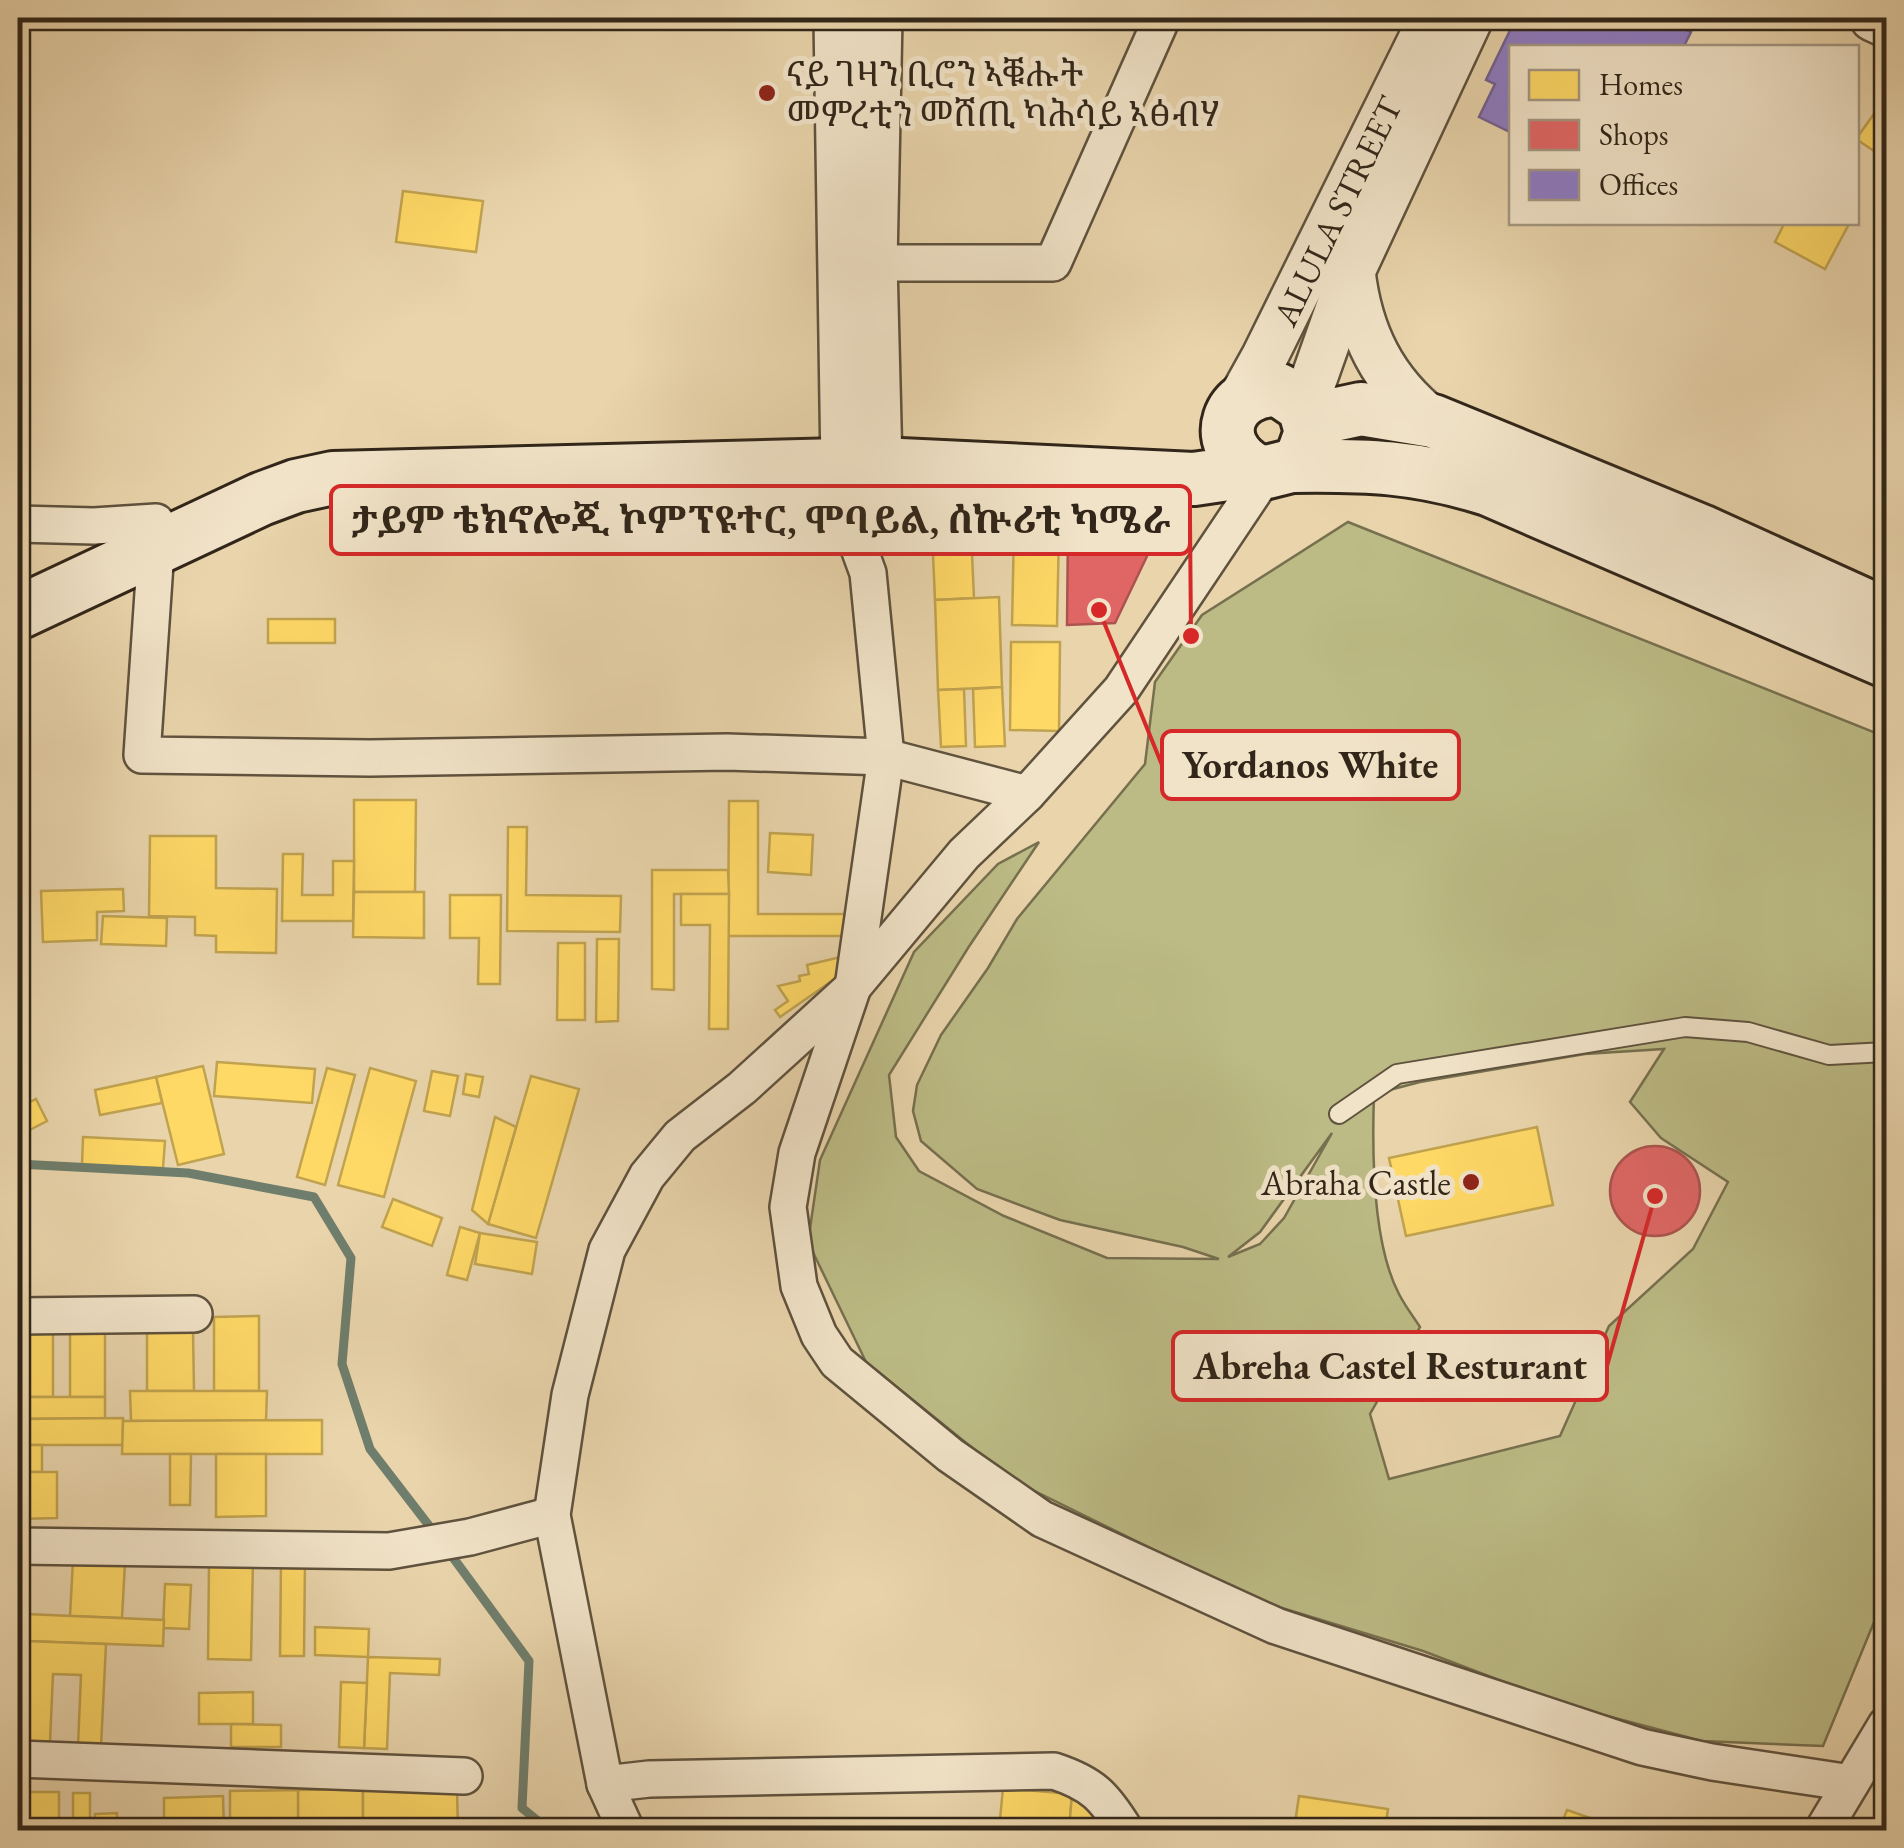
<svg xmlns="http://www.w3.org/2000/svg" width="1904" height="1848" viewBox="0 0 1904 1848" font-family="'EB Garamond','Noto Serif Ethiopic',serif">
<rect width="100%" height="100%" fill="#e9d4ab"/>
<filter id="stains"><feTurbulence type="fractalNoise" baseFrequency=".002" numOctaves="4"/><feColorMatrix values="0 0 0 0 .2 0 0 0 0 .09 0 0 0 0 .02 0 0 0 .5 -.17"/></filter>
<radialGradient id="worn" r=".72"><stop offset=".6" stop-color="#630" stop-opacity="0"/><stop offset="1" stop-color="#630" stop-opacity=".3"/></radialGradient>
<!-- green -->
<path fill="#bcbb85" stroke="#76704f" stroke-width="2.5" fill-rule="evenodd" d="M1348,522l538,215v856l-63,153 -121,-5 -140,-37 -139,-53 -167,-51 -244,-120 -146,-118 -58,-120 12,-82 94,-208 84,-88 41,-22 -71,106 -79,127 7,62 23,34 85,45 103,42 112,1 -36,-12 -123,-27 -83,-31 -56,-48 -8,-30 4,-26 24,-50 47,-67 29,-49 128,-155 10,-82 47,-67zM1664,1049l-34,53 31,36 67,44 -35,67 -84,77 -49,110 -171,43 -19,-65 50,-87c-7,-11 -15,-21 -21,-33 -27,-51 -27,-143 -25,-200l46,-12 165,-28zM1332,1133l-48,85 -24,26 -32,13 32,-25z"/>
<!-- homes -->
<g fill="#ffd966" stroke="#c1a34f" stroke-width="2.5">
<polygon points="1886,97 1886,159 1856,139"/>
<polygon points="403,191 483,201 476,252 396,242"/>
<polygon points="1785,222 1850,222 1825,269 1775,242"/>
<polygon points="1014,528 1059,529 1057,626 1012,625"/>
<polygon points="971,532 974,598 935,600 932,533"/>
<polygon points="999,597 1002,687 938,690 935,600"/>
<rect x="268" y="619" width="67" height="24"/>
<polygon points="1011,642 1060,642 1059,731 1010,730"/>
<polygon points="1002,687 1005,746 975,747 973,689"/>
<polygon points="964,689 966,746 941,747 938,690"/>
<polygon points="354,800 416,800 415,892 354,892"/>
<polygon points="729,801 758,801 758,914 848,914 848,936 728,936"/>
<polygon points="508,827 527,827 526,895 621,896 620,932 507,931"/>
<polygon points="770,833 813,835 811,875 768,872"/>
<polygon points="150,836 216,836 216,888 277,889 276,953 216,952 216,936 195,935 195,917 149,916"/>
<polygon points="283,854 303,854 302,895 333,895 333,861 354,861 353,921 282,921"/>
<polygon points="652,870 728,870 729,894 674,894 674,990 652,989"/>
<polygon points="123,889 124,911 97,912 97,940 43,942 41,891"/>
<polygon points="354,892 424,892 424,938 353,937"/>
<polygon points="681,894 729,894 728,1029 709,1029 710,925 681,925"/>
<polygon points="450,895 501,895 500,984 478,984 479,938 450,938"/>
<polygon points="103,916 167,918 166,946 101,944"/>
<polygon points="597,939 619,939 618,1021 596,1022"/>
<polygon points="558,943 585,943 585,1020 557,1020"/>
<polygon points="845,956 849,969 780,1017 775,1010 788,1001 778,986 800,981 799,976 809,974 807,965"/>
<polygon points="217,1062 315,1069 312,1103 214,1096"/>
<polygon points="203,1066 224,1154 178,1165 156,1077"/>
<polygon points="327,1068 355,1075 325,1185 297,1177"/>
<polygon points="370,1068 416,1081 384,1197 338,1185"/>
<polygon points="432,1071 458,1076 450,1116 424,1111"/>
<polygon points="466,1074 483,1077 479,1097 463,1094"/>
<polygon points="531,1076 579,1089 536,1238 488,1224"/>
<polygon points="156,1077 162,1103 100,1115 95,1090"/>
<polygon points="36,1099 47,1121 18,1136 18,1108"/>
<polygon points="495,1117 516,1127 488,1224 472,1210"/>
<polygon points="1537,1127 1553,1205 1406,1236 1389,1158"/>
<polygon points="83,1137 165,1141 163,1168 82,1165"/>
<polygon points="393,1199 442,1218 432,1246 382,1227"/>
<polygon points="460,1227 480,1233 467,1280 447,1275"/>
<polygon points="480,1233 537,1242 532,1274 475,1264"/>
<polygon points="259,1316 259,1391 214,1391 214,1317"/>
<rect x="70" y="1323" width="35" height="74"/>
<rect x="18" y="1324" width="35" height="73"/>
<polygon points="147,1330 193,1330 194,1391 147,1391"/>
<polygon points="130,1391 267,1391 266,1421 131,1421"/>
<polygon points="18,1397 105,1397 105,1418 18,1419"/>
<polygon points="123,1418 123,1445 18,1445 18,1419"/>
<polygon points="322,1420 322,1454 122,1454 123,1421"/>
<rect x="18" y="1445" width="24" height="27"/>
<polygon points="170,1454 191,1454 190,1505 170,1505"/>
<polygon points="216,1454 266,1454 266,1516 216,1517"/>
<polygon points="18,1472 57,1472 57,1518 18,1519"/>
<polygon points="73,1560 125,1563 122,1618 70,1616"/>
<polygon points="209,1561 253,1561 251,1660 208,1659"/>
<polygon points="281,1561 305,1561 304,1656 280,1656"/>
<polygon points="165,1584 191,1585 189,1629 163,1628"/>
<polygon points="26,1614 164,1620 163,1646 25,1641"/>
<polygon points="315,1627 369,1629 368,1657 315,1655"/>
<polygon points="25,1641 106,1644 101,1747 78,1746 81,1675 53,1674 50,1742 20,1741"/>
<polygon points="368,1657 440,1659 439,1675 390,1673 387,1749 364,1748"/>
<polygon points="341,1682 367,1683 364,1748 339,1747"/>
<polygon points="253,1692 253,1724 199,1724 199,1693"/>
<polygon points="231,1724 281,1725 281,1747 231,1747"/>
<polygon points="1003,1788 1072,1794 1069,1830 999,1830"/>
<polygon points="363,1789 363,1830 298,1830 298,1790"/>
<polygon points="363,1789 457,1789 458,1830 363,1830"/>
<polygon points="298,1790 298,1830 230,1830 230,1791"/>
<rect x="18" y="1792" width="41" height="38"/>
<rect x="73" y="1793" width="17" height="37"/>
<polygon points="1072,1794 1095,1796 1092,1830 1069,1830"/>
<polygon points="223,1796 224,1830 164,1830 164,1798"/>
<polygon points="1299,1796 1388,1809 1385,1830 1294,1830"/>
<polygon points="1567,1810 1596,1820 1591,1830 1559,1830"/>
<polygon points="117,1813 117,1830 95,1830 95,1814"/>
</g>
<!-- shops -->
<g fill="#e06666" stroke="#ac534f" stroke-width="2.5">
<polygon points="1068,529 1160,529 1115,623 1067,625"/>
<circle cx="1655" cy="1191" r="45"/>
</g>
<!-- offices -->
<polygon fill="#8e7cc3" stroke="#726290" stroke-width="2.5" points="1516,18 1662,18 1691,32 1683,48 1512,48 1512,133 1479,117 1495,84 1486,80"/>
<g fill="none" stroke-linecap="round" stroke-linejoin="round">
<!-- stream -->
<g stroke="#6f7e6c" stroke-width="9">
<polyline points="18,1164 188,1173 314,1197 351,1258 342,1364 370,1449 437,1536"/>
<polyline points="446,1548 529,1661 522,1808 549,1830"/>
</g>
<defs>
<polyline id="service" points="1339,1114 1397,1074 1685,1027 1748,1032 1829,1055 1886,1052"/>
<g id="minor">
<polyline points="874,263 1053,263 1162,18"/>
<polyline points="844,468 853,532 868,573 886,757 853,987 797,1153 788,1207 799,1286 819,1335 837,1362 950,1455 1042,1519 1276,1626 1642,1747 1712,1762 1851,1783"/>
<polyline points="18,524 94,526 156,522"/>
<polyline points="156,549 142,755 370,758 727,752 886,757 1027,794"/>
<polyline points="18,1316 194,1314"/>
<polyline points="18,1546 389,1551 470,1537 552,1515"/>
<polyline points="18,1759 464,1776"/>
<path d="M605,1784l44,-5 405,-8c39,13 50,25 71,59"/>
<polyline points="626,1830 605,1784 552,1515 570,1395 607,1250 647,1176 680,1136 742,1088 853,987 964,854 1027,794 1121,690 1267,472"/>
<polyline points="1823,1830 1886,1725"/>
</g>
<g id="tertiary">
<polyline points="837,18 844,468"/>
<polyline points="879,18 874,263 879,464"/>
<polyline points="1873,18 1886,24"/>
<path d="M1352,271c7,62 31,111 81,150"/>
<polyline points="1239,403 1264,358 1432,18"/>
<polyline points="1304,407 1352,271 1470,18"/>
</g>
<g id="secondary">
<polyline points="1310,420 1361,409 1433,421 1701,531 1886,615"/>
<path d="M1291,466c76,-1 124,0 197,23l398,172"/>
<path d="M18,613l243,-114 35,-13 37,-8 546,-14 315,15 61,-9 12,2 24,-6 11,-9 9,-25 -7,-25 -25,-17c-52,-2 -72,53 -24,80"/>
</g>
</defs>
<!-- service casing -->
<use href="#service" stroke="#5f523e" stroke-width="22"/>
<!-- minor casing -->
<use href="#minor" stroke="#5f523e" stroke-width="40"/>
<!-- tertiary casing -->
<use href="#tertiary" stroke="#5f523e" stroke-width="50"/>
<!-- secondary casing -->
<use href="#secondary" stroke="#312619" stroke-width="58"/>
<!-- service -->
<use href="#service" stroke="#f1e3c8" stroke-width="18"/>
<!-- minor -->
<use href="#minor" stroke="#f1e3c8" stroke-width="35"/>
<!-- tertiary -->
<use href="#tertiary" stroke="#f1e3c8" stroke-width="45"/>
<!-- secondary -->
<use href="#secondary" stroke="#f1e3c8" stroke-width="52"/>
</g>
<!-- markers -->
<g fill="#8f2418" stroke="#f1e3c8" stroke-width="4">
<circle cx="767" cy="93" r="10"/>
<circle cx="1471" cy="1182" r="10"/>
</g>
<g text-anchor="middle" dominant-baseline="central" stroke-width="10" stroke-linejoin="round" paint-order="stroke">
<!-- poi labels -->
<g font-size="35" fill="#312619" stroke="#f1e3c8" text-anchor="start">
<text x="787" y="73">ናይ ገዛን ቢሮን ኣቑሑት<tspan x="787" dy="40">መምረቲን መሸጢ ካሕሳይ ኣፅብሃ</tspan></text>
<text x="1451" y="1182" text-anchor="end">Abraha Castle</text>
</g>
<!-- street labels -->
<g font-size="35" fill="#312619" stroke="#f1e3c8">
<text transform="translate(1337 211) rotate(-64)">ALULA STREET</text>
</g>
</g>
<!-- callouts -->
<path fill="none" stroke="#d62828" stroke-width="4" d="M1191 636L1190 520M1099 610L1162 765M1655 1196L1607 1366"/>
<g fill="#d62828" stroke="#f1e3c8" stroke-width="4">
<circle cx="1191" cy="636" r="10"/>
<circle cx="1099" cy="610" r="10"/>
<circle cx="1655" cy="1196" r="10"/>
</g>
<g fill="#f1e3c8" stroke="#d62828" stroke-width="4">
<rect x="331" y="486" width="859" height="68" rx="10"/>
<rect x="1162" y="731" width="297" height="68" rx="10"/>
<rect x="1173" y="1332" width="434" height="68" rx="10"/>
</g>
<g font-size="38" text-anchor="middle" font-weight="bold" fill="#312619">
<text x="761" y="533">ታይም ቴክኖሎጂ ኮምፕዩተር, ሞባይል, ሰኵሪቲ ካሜራ</text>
<text x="1310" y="778">Yordanos White</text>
<text x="1390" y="1379">Abreha Castel Resturant</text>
</g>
<!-- margin -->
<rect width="1904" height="1848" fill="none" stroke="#e9d4ab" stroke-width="60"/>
<rect x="20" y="20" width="1864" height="1808" fill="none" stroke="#312619" stroke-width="5"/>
<rect x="30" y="30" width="1844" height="1788" fill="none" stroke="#312619" stroke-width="2.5"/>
<!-- legend -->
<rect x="1509" y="45" width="350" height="180" fill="#f1e3c8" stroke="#a49782" stroke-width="2.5"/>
<rect x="1529" y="70" width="50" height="30" fill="#ffd966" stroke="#a49782" stroke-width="2.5"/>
<text x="1599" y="95" font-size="30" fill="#312619">Homes</text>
<rect x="1529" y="120" width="50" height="30" fill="#e06666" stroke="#a49782" stroke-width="2.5"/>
<text x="1599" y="145" font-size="30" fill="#312619">Shops</text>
<rect x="1529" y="170" width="50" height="30" fill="#8e7cc3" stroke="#a49782" stroke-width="2.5"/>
<text x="1599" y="195" font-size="30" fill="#312619">Offices</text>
<rect width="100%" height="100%" filter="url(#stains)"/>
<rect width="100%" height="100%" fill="url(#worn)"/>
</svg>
